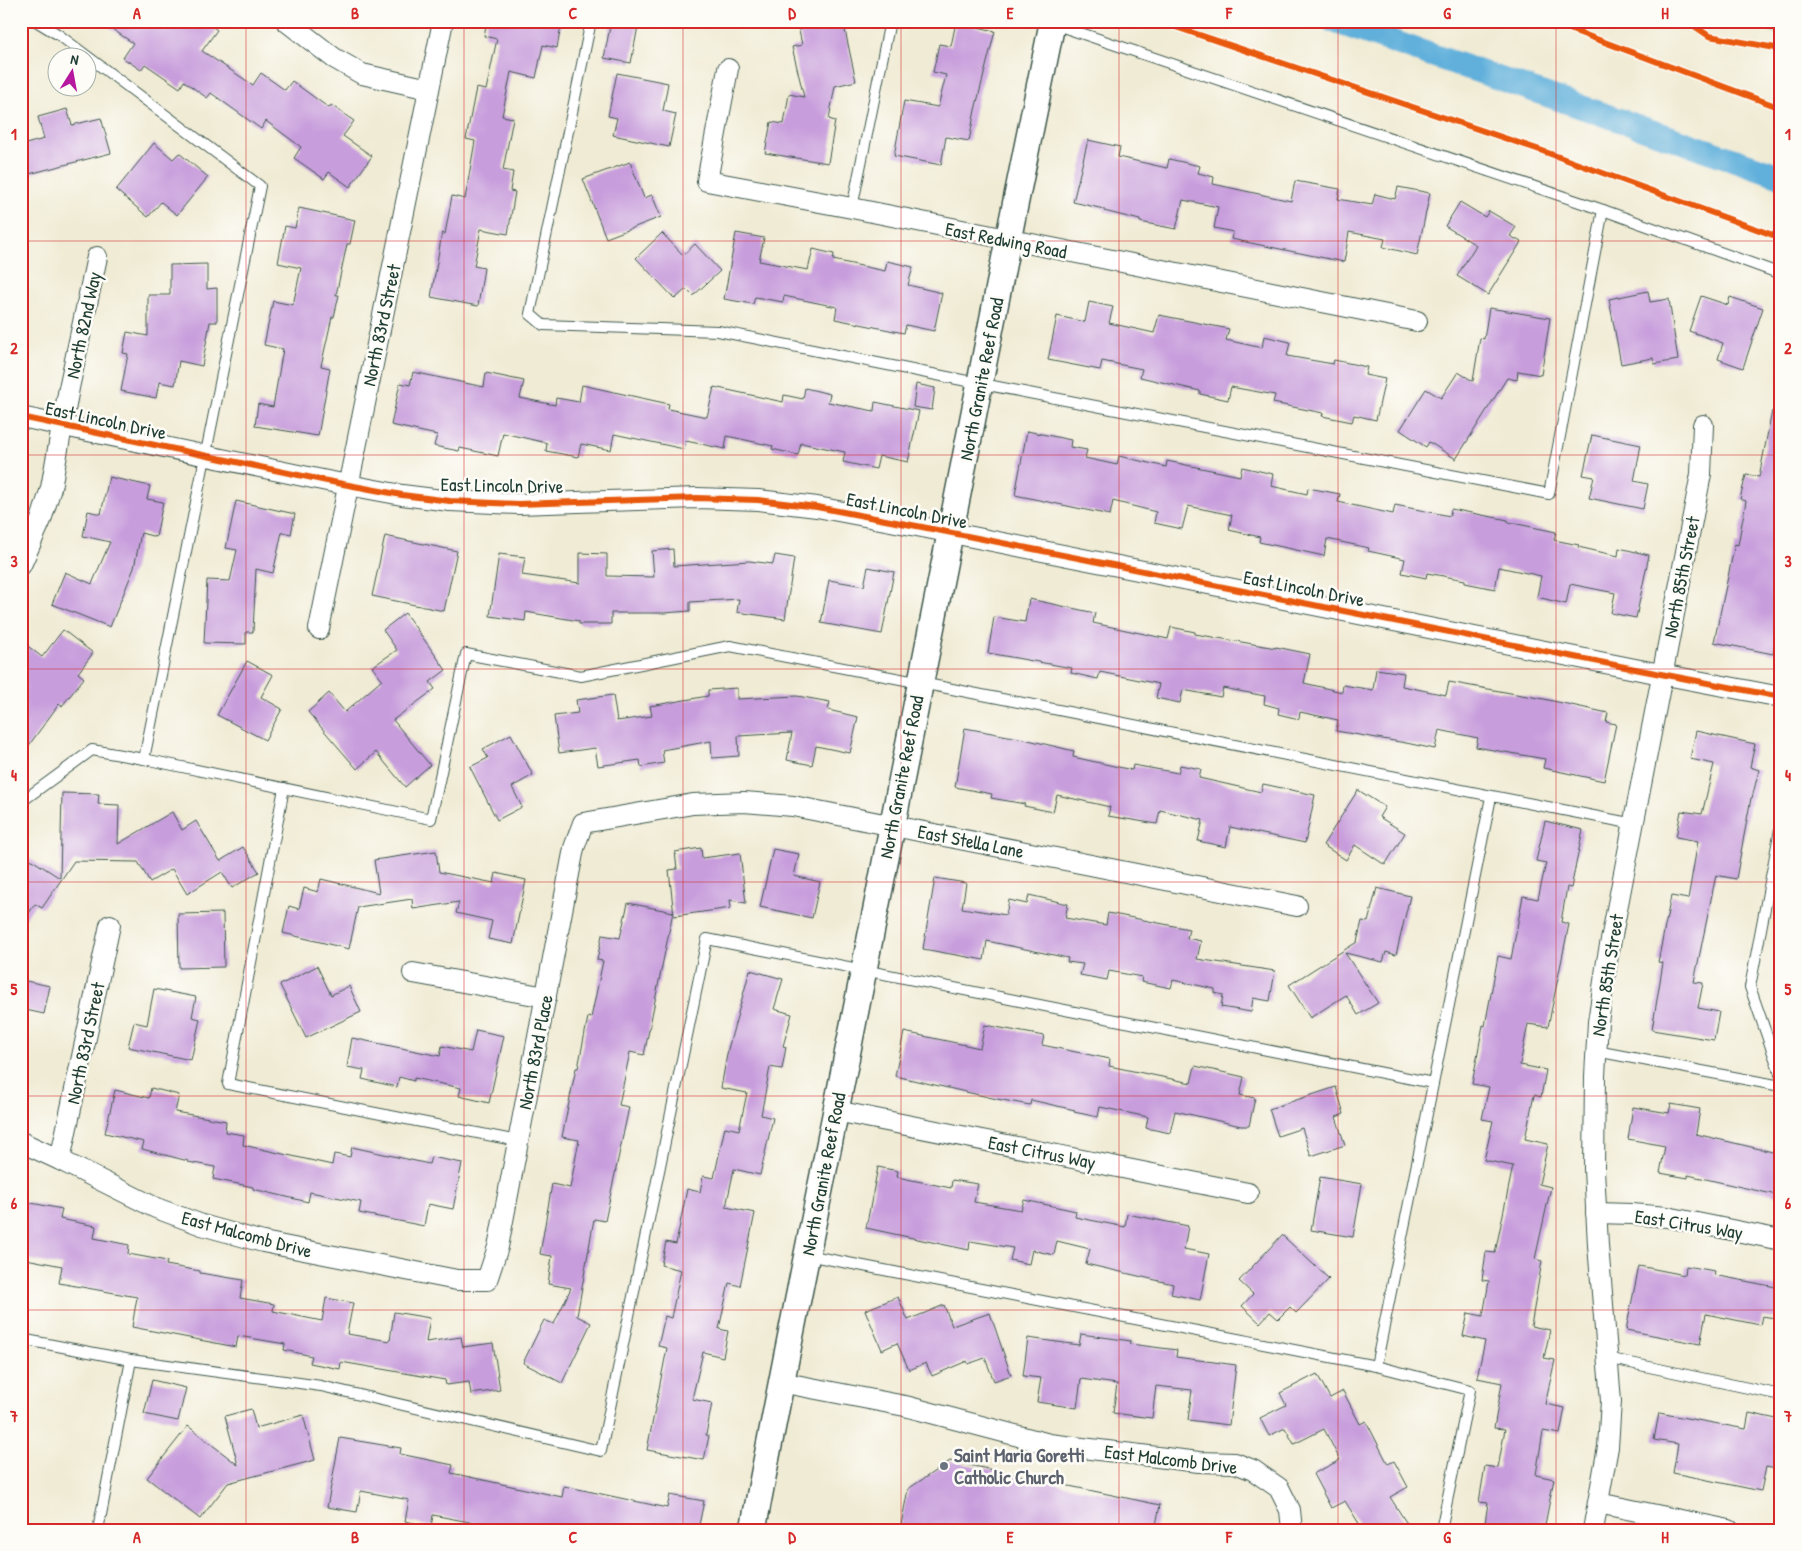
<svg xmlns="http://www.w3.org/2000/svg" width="1802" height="1551" viewBox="0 0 1802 1551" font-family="'Patrick Hand',sans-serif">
<rect width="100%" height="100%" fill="#fdfcf7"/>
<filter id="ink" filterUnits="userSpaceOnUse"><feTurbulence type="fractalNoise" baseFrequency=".02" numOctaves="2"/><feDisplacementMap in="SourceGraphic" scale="10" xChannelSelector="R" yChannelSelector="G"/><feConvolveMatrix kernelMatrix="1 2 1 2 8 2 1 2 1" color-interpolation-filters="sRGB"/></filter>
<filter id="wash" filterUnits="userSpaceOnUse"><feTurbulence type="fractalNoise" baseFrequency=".0096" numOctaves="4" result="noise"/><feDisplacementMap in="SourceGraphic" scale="20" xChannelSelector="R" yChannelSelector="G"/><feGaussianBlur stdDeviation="1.12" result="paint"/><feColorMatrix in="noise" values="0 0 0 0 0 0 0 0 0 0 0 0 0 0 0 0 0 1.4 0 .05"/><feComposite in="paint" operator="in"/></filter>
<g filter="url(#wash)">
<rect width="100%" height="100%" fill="#f0ebd4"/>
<!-- green -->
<polygon fill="#a2cd79" stroke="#608556" points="1742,21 1781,21 1781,35"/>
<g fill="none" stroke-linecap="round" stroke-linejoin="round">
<!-- canal -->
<polyline stroke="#61b0db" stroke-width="24" points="1333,21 1781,176"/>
</g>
<g id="blocks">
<!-- building -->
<g fill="#c79ddc">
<polygon points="100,21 205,21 217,30 202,51 253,85 261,73 285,90 292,81 329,108 331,105 354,121 343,136 372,156 350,187 329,172 324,179 294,158 301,147 266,121 261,129 211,93 207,98 184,81 180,88 145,64 141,70 123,58 133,43"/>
<polygon points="487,21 562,21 557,48 543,45 536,78 511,72 502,116 513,118 503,170 513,172 510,191 515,192 508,234 481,229 474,266 484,268 478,306 431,297 442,233 445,234 452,196 465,199 475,141 466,139 476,88 486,90 497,39 484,36"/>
<polygon points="611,21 639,21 631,63 604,58"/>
<polygon points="797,21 843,21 856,81 835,86 829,119 835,121 828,163 765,153 771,122 784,124 789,94 804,97 792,47 802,45"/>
<polygon points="956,22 995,31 975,110 969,141 946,137 941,165 894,156 904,101 938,107 946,75 933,72 939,44 951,46"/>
<polygon points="617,73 668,83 663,111 676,114 669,147 613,135 617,118 608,116"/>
<polygon points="67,109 72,125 101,118 111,153 29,174 22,145 44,139 38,117"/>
<polygon points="1088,140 1120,147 1118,157 1167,168 1169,159 1200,166 1198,173 1214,177 1213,184 1291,201 1295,181 1340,189 1338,199 1372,205 1375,194 1395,199 1398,187 1430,193 1417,255 1383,247 1385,239 1349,232 1344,262 1231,239 1233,232 1214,228 1218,207 1183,200 1176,229 1140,222 1140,220 1104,211 1104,209 1073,202"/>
<polygon points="154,143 173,159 179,153 208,177 177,215 161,202 148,217 116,190"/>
<polygon points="630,162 644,198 652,195 661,217 606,238 583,179"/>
<polygon points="1460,202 1485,217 1489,211 1516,227 1510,236 1521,242 1488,295 1457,276 1476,245 1445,226"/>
<polygon points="299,208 355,220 350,244 347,244 336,295 339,295 334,317 332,317 321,366 330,368 318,436 255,426 258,404 273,407 283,349 264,345 273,301 293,305 301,268 278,263 285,226 295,228"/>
<polygon points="662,233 683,255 695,244 720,271 693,296 686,289 675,299 636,258"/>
<polygon points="736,233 764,238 759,261 808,270 813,249 834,254 833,260 885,271 887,261 913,267 908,285 942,293 934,331 906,325 904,333 835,319 837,307 784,296 783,302 755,297 753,304 724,299"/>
<polygon points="207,264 207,289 217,288 217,322 210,322 202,366 179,361 175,385 159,382 156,398 121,391 128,354 123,353 127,332 148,336 148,295 170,295 170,265"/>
<polygon points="1648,291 1650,302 1669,299 1678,360 1654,364 1653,358 1621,364 1609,299"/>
<polygon points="1701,296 1728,305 1730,297 1763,308 1743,368 1718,359 1723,343 1689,331"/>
<polygon points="1089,302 1113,307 1109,323 1154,333 1159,315 1229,329 1226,340 1262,348 1264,336 1290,342 1287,356 1333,364 1334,360 1367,367 1365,375 1385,379 1376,420 1354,415 1352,422 1322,416 1323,413 1273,403 1275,395 1231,387 1228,400 1200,394 1200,391 1140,377 1142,369 1102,361 1100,370 1048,360 1057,316 1085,322"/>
<polygon points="1489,308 1550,318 1541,375 1518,371 1517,380 1507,378 1456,459 1429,442 1426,447 1400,430 1426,389 1441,398 1458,372 1473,381 1480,338 1484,339"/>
<polygon points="413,372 484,387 486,373 524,381 520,398 555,405 556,398 579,402 582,385 669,404 668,409 707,417 714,387 783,402 784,395 803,399 805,388 830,394 828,402 874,411 875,402 919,411 908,462 879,456 876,469 843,462 845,452 801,443 798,455 772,449 773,446 727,436 725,449 686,441 684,449 614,434 611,450 581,444 578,457 546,451 547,443 503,433 498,456 460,448 459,451 434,446 437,435 391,425 400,383 410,385"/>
<polygon points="916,384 935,388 932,410 913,407"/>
<polygon points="1772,411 1781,412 1781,614 1773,654 1714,642 1735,544 1738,545 1746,501 1740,499 1746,475 1759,477"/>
<polygon points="1027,431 1071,440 1070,447 1087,450 1085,458 1117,465 1119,456 1166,467 1167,461 1240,476 1242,467 1273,474 1271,486 1307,494 1308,488 1340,494 1338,502 1393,514 1395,505 1450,516 1451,509 1508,520 1508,522 1556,532 1554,540 1579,545 1578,547 1618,556 1619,548 1649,555 1636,618 1611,613 1615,593 1570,584 1566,604 1537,597 1541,576 1499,567 1495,589 1465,583 1465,580 1427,573 1426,578 1402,573 1405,559 1368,551 1369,548 1327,539 1324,556 1259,542 1260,537 1229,530 1232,515 1188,506 1182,529 1154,523 1156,512 1113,501 1110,515 1015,495"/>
<polygon points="1592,435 1641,445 1634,481 1648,484 1643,509 1589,498 1594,477 1583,475"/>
<polygon points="109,477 150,486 147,499 163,502 156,537 141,533 134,568 110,627 52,604 65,572 92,584 110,542 83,536 88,511 101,514"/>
<polygon points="236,501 295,514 291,534 282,532 273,573 256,569 253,632 246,632 246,644 204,643 207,580 230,581 237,550 226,548"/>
<polygon points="385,536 457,551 444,611 372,596"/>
<polygon points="673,549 674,566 749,561 773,564 775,555 794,558 785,619 737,612 739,599 690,602 690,611 664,613 611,613 611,624 579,624 579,621 526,612 525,621 490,616 499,554 525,557 522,575 580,583 580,553 607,554 607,576 654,577 652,551"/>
<polygon points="868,567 894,572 882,634 821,623 829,580 864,586"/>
<polygon points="1029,599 1095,613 1093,623 1168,639 1171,627 1195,632 1195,634 1276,648 1276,647 1310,654 1304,683 1342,692 1343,685 1373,690 1376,669 1404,673 1402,686 1446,695 1449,682 1544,699 1608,713 1606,722 1616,724 1604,781 1543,768 1545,759 1476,747 1478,738 1439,730 1435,749 1406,743 1336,731 1338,720 1300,712 1299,719 1278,714 1279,708 1264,704 1265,696 1223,688 1221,697 1183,690 1180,703 1156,698 1159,684 1100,672 1098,679 1071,673 1072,668 988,653 994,617 1025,622"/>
<polygon points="405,613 446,670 430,682 435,689 393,720 430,765 405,787 376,752 357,769 308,712 329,693 345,712 382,680 372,667 397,650 383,630"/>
<polygon points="63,630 93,653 78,673 84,678 62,706 59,704 21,756 21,641 42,657"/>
<polygon points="247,661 273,675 261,697 282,709 265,740 217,715"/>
<polygon points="737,688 737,699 797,696 830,702 828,710 858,717 850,753 816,746 812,765 787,760 792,733 738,736 739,756 712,758 711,741 662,750 664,763 641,767 640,760 598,766 595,748 559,753 554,716 578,713 576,700 613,695 617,721 652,716 650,706 708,696 708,690"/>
<polygon points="965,728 1024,739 1074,751 1073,757 1132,770 1133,765 1178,773 1180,765 1201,769 1199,778 1261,792 1263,784 1315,795 1305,843 1230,827 1226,847 1198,841 1203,820 1160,810 1157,824 1108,816 1110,807 1057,795 1053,812 1024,806 1025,804 991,798 992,794 955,787"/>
<polygon points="1696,731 1755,744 1750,767 1759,770 1752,798 1751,798 1736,879 1716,875 1694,982 1703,983 1698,1008 1719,1012 1714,1040 1652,1030 1663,963 1658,962 1671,896 1688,899 1698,841 1676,837 1681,811 1702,814 1714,764 1690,759"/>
<polygon points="511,734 533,775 512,787 522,807 497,820 470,767 488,758 483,749"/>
<polygon points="1358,790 1385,807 1379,817 1405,833 1385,865 1355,845 1346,860 1323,845"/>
<polygon points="62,793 99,794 98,804 119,805 118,844 172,812 182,830 196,821 220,861 243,847 259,872 232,888 222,872 187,894 172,869 150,882 138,862 74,861 42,908 35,904 21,925 21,853 60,878"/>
<polygon points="1545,821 1583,830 1571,888 1567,887 1561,922 1569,924 1548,1027 1528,1024 1520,1065 1546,1070 1541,1097 1534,1095 1525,1139 1548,1144 1539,1184 1551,1187 1535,1259 1542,1261 1531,1326 1550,1330 1544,1358 1555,1360 1545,1404 1565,1408 1560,1434 1543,1431 1536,1475 1554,1479 1544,1530 1484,1530 1488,1503 1479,1502 1485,1466 1498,1468 1505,1429 1494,1428 1502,1383 1477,1378 1485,1341 1463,1336 1468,1313 1483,1316 1489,1281 1482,1280 1486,1252 1495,1253 1513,1166 1484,1160 1493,1121 1482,1119 1489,1087 1472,1084 1483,1025 1485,1026 1498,956 1511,959 1523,896 1538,899 1546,863 1536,861"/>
<polygon points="701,848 702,858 740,853 746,903 730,900 731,908 674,916 669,870 677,869 675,852"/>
<polygon points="773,849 799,854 794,876 820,882 812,918 760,907"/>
<polygon points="436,851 439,872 494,883 496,873 526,880 513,944 488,939 492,921 456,913 459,902 413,909 412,899 358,907 349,949 283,933 289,906 299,909 304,888 318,892 321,879 379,893 374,860"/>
<polygon points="935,878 966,883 962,908 1006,915 1009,900 1027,904 1029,895 1068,904 1065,918 1106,925 1108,913 1189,929 1187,938 1201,941 1197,959 1275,971 1270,1001 1253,998 1251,1012 1221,1007 1223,995 1215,993 1215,989 1173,980 1171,988 1141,982 1142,977 1109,971 1107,980 1080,975 1083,964 1067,962 1068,958 987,941 984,960 923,949"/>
<polygon points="1377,888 1410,896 1396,955 1386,952 1383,962 1345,953 1378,1003 1358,1015 1346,995 1310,1018 1289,985 1357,942 1362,921 1368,922"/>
<polygon points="628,903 673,912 644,1055 630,1052 619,1105 629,1107 605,1221 594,1219 577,1316 591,1323 562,1383 523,1363 544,1320 554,1324 571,1288 548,1284 552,1256 540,1254 552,1184 570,1188 579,1140 562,1137 576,1068 578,1068 588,1017 591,1018 603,961 597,960 602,935 620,938"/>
<polygon points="223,913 224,967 179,968 178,914"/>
<polygon points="317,966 331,995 349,986 361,1012 306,1038 280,985"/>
<polygon points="750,970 783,979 774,1009 792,1014 783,1046 786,1047 782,1069 770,1067 761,1115 773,1118 760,1175 734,1169 726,1207 755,1213 740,1286 729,1283 719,1329 728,1331 723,1357 703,1352 692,1399 712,1403 706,1435 709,1436 704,1460 647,1450 667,1348 658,1346 665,1316 671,1318 681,1270 661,1265 666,1242 676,1244 687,1189 700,1192 703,1176 714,1178 725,1127 739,1130 747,1093 721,1088 728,1049"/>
<polygon points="21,980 50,986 44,1014 21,1009"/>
<polygon points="154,989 196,997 192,1017 200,1019 191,1060 128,1047 134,1022 147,1025"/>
<polygon points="985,1025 1044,1036 1042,1045 1110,1059 1109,1066 1191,1083 1195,1066 1244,1077 1240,1095 1255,1098 1249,1126 1241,1126 1175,1111 1170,1133 1146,1128 1148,1117 1100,1107 1098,1117 1074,1112 1075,1110 1031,1100 1030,1105 997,1099 895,1076 904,1032 980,1048"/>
<polygon points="476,1030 504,1036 489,1103 459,1096 461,1088 414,1078 414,1081 399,1077 397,1087 362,1079 364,1070 347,1067 352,1038 440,1056 442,1046 471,1052"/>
<polygon points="1336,1087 1344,1114 1336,1117 1345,1145 1311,1156 1302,1128 1278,1136 1269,1109"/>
<polygon points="151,1088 179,1095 175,1112 226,1121 225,1132 244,1135 243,1145 332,1165 334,1154 350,1157 352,1147 429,1164 431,1157 462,1163 453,1209 428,1204 424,1226 359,1213 361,1202 310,1192 308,1202 253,1189 253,1187 213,1179 215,1167 188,1162 188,1161 142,1149 144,1142 105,1133 115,1090 149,1098"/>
<polygon points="1671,1104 1700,1109 1696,1134 1781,1154 1781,1196 1688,1175 1688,1178 1660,1173 1665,1146 1628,1139 1633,1107 1669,1113"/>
<polygon points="878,1167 898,1171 897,1177 951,1188 952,1180 978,1184 974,1202 1021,1210 1024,1200 1076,1211 1075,1217 1125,1227 1127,1214 1188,1226 1184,1249 1209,1254 1200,1300 1171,1294 1173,1284 1086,1264 1090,1249 1057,1241 1054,1255 1032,1250 1029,1264 1010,1260 1013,1248 970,1241 969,1250 866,1228"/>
<polygon points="1320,1177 1362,1184 1353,1237 1311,1230"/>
<polygon points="21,1201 62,1209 60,1219 96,1226 94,1238 129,1245 128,1254 167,1261 166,1265 200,1271 200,1273 243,1280 240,1298 274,1304 273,1311 322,1321 326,1298 353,1303 347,1334 390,1341 394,1312 430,1318 426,1342 461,1337 463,1347 493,1343 500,1390 471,1394 469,1382 446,1385 445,1380 341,1362 340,1369 310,1363 312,1356 284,1350 285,1344 238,1336 236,1347 132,1327 137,1297 59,1283 62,1266 21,1258"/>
<polygon points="1282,1235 1329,1279 1296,1313 1290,1307 1278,1319 1270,1312 1260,1323 1242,1306 1253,1294 1239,1281"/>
<polygon points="1639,1266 1685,1275 1686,1266 1715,1271 1714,1275 1781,1288 1775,1318 1762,1316 1760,1325 1706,1314 1700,1344 1626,1330"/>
<polygon points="898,1297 908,1320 944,1305 952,1326 990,1313 1011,1375 994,1381 985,1358 968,1364 967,1361 932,1376 926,1363 909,1370 897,1343 882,1350 865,1310"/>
<polygon points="1081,1334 1131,1341 1130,1344 1177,1350 1176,1357 1236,1365 1229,1425 1188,1420 1192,1390 1156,1386 1152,1418 1113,1413 1117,1384 1081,1379 1077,1408 1037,1402 1041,1378 1023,1376 1028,1338 1079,1345"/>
<polygon points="1317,1374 1330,1398 1343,1391 1360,1424 1366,1421 1388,1464 1394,1461 1408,1487 1390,1497 1411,1530 1363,1530 1345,1501 1331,1508 1313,1474 1340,1460 1324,1429 1294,1444 1285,1428 1269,1436 1260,1418 1286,1405 1280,1393"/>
<polygon points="152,1380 186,1388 178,1421 144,1414"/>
<polygon points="251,1409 256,1428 303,1415 315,1460 228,1483 200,1519 147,1478 188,1426 238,1465 225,1416"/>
<polygon points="1659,1413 1746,1429 1749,1413 1781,1420 1781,1470 1766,1467 1761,1491 1673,1473 1678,1444 1654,1440"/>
<polygon points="340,1438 401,1448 400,1454 453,1465 451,1473 562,1497 564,1486 667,1508 670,1495 704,1501 698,1530 489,1530 490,1526 433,1515 431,1527 405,1521 409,1500 361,1491 357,1512 327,1507"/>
<polygon points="950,1461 1160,1505 1155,1530 900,1530 908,1489"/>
</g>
</g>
</g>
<g filter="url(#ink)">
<use href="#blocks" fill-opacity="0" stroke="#3e574c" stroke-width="1"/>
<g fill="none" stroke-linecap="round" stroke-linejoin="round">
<defs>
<g id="service">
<polyline points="36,21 59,35 260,186 144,759"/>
<polyline points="591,21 530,314 543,325 718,331 957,379 1549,494 1603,210"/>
<polyline points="1051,23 1603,210 1781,274"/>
<polyline points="852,208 890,21"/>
<polyline points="284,788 228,1084 518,1141"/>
<polyline points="21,802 92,750 144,759 431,819 466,654 581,676 730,646 947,688 1634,824"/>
<polyline points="1781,824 1750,987 1781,1076"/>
<polyline points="1596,1051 1781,1086"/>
<polyline points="807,1255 1376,1366 1470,1390 1441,1530"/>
<polyline points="21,1339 131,1360 321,1386 601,1451 707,939 1433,1083"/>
<polyline points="1607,1358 1781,1395"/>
<polyline points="1376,1366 1491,797"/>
<polyline points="98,1530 131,1360"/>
</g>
<g id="minor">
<polyline points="286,21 334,58 362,74 429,89"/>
<polyline points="728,69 707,181 852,208 1417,321"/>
<polyline points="21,417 327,481 402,495 450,501 518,504 697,498 758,500 817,507 922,527 1640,670 1781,697"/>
<polyline points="21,565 41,520 51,488 69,388 97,257"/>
<polyline points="319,629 443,21"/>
<polyline points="413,973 546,997"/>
<polyline points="836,1111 1248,1193"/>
<polyline points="21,1142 60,1160 156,1208 202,1225 263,1242 457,1280 487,1280 498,1247 574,848 583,823 693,804 744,802 793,806 1297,906"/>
<polyline points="60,1160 110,925"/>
<polyline points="1596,1213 1632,1214 1667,1217 1781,1240"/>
<polyline points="780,1382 905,1406 1049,1444 1199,1462 1235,1463 1253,1470 1279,1488 1290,1510 1292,1530"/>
<polyline points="1598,1503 1729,1530"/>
<polyline points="1593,1530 1608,1447 1611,1401 1598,1245 1594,1169 1595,1076 1598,1022 1607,961 1701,474 1703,425"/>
</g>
<path id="tertiary" d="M753,1530c31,-167 66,-333 99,-500 66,-335 131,-671 200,-1006"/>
</defs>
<!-- service casing -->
<use href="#service" stroke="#3e574c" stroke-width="12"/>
<!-- minor casing -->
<use href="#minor" stroke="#3e574c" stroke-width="22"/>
<!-- tertiary casing -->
<use href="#tertiary" stroke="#3e574c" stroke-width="28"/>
<!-- service -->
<use href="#service" stroke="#fff" stroke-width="10"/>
<!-- minor -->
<use href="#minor" stroke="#fff" stroke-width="20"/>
<!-- tertiary -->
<use href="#tertiary" stroke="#fff" stroke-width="25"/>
<defs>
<g id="cycleway">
<polyline points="1158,21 1537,149 1781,238"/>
<polyline points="1548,21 1781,108"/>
<polyline points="1687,21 1709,36 1781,49"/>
<polyline points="21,417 327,481 402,495 450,501 518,504 697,498 758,500 817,507 922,527 1640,670 1781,697"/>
</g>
</defs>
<!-- cycleway casing -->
<use href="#cycleway" stroke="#fdfcf7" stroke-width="9"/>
<!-- cycleway -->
<use href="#cycleway" stroke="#e8590c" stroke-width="6"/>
</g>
</g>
<!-- grid -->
<path fill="none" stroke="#d62828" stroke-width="1" stroke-opacity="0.55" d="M246,21v1509M464,21v1509M683,21v1509M901,21v1509M1119,21v1509M1338,21v1509M1556,21v1509M21,241h1760M21,455h1760M21,669h1760M21,882h1760M21,1096h1760M21,1310h1760"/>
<!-- markers -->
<circle fill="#6b7280" stroke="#fdfcf7" stroke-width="2" cx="944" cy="1466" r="5"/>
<g text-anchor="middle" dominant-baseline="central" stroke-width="5" stroke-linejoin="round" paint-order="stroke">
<!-- street labels -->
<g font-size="19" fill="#1f3d34" stroke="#fdfcf7">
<text transform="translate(1006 240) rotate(11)">East Redwing Road</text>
<text transform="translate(83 325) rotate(-78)">North 82nd Way</text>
<text transform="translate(381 325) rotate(-78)">North 83rd Street</text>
<text transform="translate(981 379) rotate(-79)">North Granite Reef Road</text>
<text transform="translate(106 420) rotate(12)">East Lincoln Drive</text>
<text transform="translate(502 485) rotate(1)">East Lincoln Drive</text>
<text transform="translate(907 510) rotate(11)">East Lincoln Drive</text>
<text transform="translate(1681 577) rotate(-79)">North 85th Street</text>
<text transform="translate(1304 588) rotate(11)">East Lincoln Drive</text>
<text transform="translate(901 777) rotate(-79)">North Granite Reef Road</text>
<text transform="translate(971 841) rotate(11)">East Stella Lane</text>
<text transform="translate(1607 975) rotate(-81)">North 85th Street</text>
<text transform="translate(85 1043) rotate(-78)">North 83rd Street</text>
<text transform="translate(535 1052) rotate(-79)">North 83rd Place</text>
<text transform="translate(1042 1152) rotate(11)">East Citrus Way</text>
<text transform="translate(823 1174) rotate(-79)">North Granite Reef Road</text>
<text transform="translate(1689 1224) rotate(9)">East Citrus Way</text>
<text transform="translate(247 1234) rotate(15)">East Malcomb Drive</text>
<text transform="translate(1171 1459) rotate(7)">East Malcomb Drive</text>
</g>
<!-- worship labels -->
<g font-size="19" font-weight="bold" fill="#5b616d" stroke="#fdfcf7" text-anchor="start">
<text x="954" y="1455">Saint Maria Goretti<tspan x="954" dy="22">Catholic Church</tspan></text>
</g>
</g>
<!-- margin -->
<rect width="1802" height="1551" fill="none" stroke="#fdfcf7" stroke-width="55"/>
<!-- north arrow -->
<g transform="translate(72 72) rotate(11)"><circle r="24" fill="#fdfcf7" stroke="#a4b0a9"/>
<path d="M0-4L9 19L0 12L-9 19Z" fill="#b5179e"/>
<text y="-8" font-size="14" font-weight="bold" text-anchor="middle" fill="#1f3d34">N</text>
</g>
<rect x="28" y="28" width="1746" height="1496" fill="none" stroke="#d62828" stroke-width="2"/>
<g font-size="16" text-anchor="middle" font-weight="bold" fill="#d62828">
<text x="137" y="19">A</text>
<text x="355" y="19">B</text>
<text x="573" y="19">C</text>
<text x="792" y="19">D</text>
<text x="1010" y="19">E</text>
<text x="1229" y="19">F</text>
<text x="1447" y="19">G</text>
<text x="1665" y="19">H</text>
<text x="14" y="140">1</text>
<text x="1788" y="140">1</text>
<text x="14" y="354">2</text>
<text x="1788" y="354">2</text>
<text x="14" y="567">3</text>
<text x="1788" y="567">3</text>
<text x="14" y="781">4</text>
<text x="1788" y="781">4</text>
<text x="14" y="995">5</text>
<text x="1788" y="995">5</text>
<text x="14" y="1209">6</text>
<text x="1788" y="1209">6</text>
<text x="14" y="1422">7</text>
<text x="1788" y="1422">7</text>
<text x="137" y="1543">A</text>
<text x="355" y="1543">B</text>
<text x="573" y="1543">C</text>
<text x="792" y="1543">D</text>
<text x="1010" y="1543">E</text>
<text x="1229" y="1543">F</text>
<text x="1447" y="1543">G</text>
<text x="1665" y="1543">H</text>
</g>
</svg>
